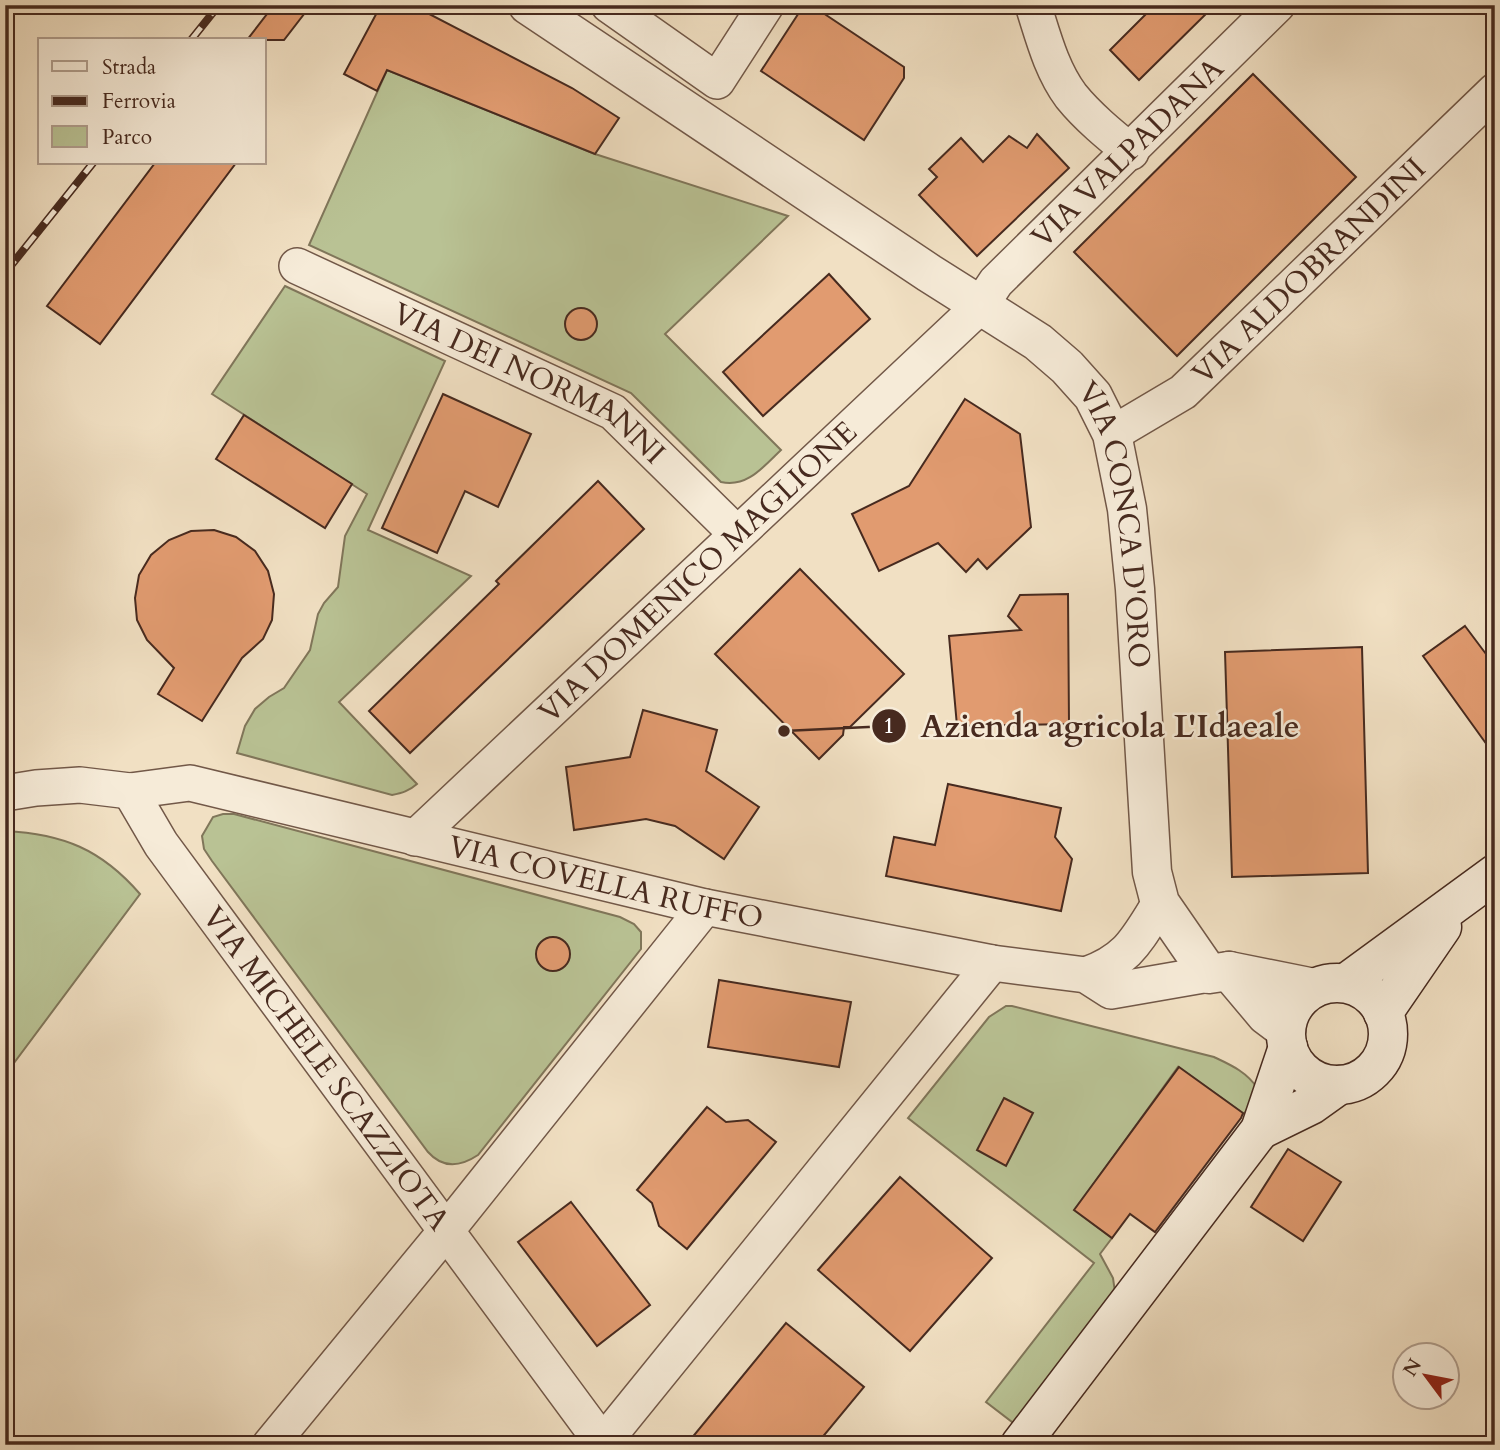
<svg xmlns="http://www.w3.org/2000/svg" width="1500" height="1450" viewBox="0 0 1500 1450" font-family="Cardo,serif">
<rect width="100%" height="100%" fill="#f1e0c3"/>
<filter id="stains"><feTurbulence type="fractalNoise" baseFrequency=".00286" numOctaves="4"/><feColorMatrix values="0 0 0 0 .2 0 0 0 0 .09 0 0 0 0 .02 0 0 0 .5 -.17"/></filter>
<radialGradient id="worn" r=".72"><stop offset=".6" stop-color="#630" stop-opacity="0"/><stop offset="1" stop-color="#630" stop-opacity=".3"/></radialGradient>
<!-- green -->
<g fill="#b9c294" stroke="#80765a" stroke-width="2">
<path d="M387,70l208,84 193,62 -123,118 116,116c-18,17 -34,38 -60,32l-90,-89 -322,-148z"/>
<path d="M285,286l160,75 -77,169 103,46 -132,126 78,82c-8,7 -15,9 -25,11l-155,-42 8,-27 10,-17 14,-12 15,-9 26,-38 8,-36 6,-11 14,-16 7,-51 22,-42 -155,-100z"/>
<path d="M223,814h11l386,103 14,7 7,8v17l-163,206c-18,12 -35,14 -50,-3l-216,-291 -8,-12 -2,-13 11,-19z"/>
<path d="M5,831c58,3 96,18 135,63l-135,181z"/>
<path d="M1006,1006h6l202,51c17,8 33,15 44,32l-5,12 -9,13 -66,-47 -103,143 37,28 -12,16 13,24 2,14 -99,133 -30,-23 108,-139 -186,-145 81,-101z"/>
</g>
<!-- building -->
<g fill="#e19b70" stroke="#472a1f" stroke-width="2">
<polygon points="274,5 311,5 284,40 247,40"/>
<polygon points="381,5 412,5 572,88 619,118 595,154 387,70 377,91 344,74"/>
<polygon points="804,5 811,5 904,67 904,78 864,140 761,71"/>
<polygon points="1155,5 1215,5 1139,80 1110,50"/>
<polygon points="1253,74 1356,177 1177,356 1074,252"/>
<polygon points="1037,134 1069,168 977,256 919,195 937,177 929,169 961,138 983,162 1009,136 1027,148"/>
<polygon points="155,163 236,163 100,344 47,306"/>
<polygon points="829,274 870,319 763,416 723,372"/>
<circle cx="581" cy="324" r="16"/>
<polygon points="443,394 531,434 498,507 465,491 437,553 382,528"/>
<polygon points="965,399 1020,434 1031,527 987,569 978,559 966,572 938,543 879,571 852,514 909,486"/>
<polygon points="244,415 352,484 325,528 216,459"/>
<polygon points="598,481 644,529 410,753 369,711 499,584 496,581"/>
<polygon points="214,530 236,537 255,551 268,571 274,594 272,620 263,639 242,658 202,721 158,694 174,668 147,640 137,620 135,598 139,575 151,555 169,540 191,531"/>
<polygon points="800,569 904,674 850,727 844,727 843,735 819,759 715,654"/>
<polygon points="1068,594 1069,724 957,726 949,636 1021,630 1008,616 1020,595"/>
<polygon points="1465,626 1495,666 1495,756 1423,656"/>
<polygon points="1362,647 1368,873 1232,877 1225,652"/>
<polygon points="643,710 717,730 706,771 759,807 724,859 675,826 646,819 574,830 566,767 630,757"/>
<polygon points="948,784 1061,808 1055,837 1072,859 1061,911 886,876 894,837 935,845"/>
<circle cx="553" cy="954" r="17"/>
<polygon points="719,980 851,1002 839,1067 708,1047"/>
<polygon points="1179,1067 1243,1113 1241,1118 1155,1232 1130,1214 1112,1238 1074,1210"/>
<polygon points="1004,1098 1033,1113 1006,1166 977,1150"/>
<polygon points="707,1107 726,1122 748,1120 776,1142 687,1249 659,1226 652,1203 637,1190"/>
<polygon points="1288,1149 1341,1182 1303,1241 1251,1207"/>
<polygon points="900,1177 992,1258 910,1351 818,1270"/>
<polygon points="571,1202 650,1305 597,1346 518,1242"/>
<polygon points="786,1323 864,1387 816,1445 686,1445"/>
</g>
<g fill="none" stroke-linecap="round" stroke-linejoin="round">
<defs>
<g id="minor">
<polyline points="609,5 717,81 766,5"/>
<path d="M1033,5c10,31 18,64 38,91 17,21 39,39 60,56"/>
<path id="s1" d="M297,266l316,146 124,122"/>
<path id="s2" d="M1112,434l71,-42 312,-301"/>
<path id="s3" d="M130,791l31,53 443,601"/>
<path id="s4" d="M5,793l31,-5 44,-3 50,6 60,-8 515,124 287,56 94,12 25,16 98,-17"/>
<path id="s5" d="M415,838l565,-532 16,-24 281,-277"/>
<path d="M1086,975c43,-15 51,-36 74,-72"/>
<polyline points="603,1443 992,963"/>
<polyline points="270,1445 446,1231 705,907"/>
</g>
<g id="tertiary">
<path id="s6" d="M528,5l401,268 109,69 29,25 26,29 19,38 15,75 8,80 17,283 8,31 49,71 20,-3 85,17"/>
<polyline points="1229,971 1266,1015 1286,1030"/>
</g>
<g id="secondary">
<polyline points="1346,983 1495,874"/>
<circle cx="1337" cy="1034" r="51"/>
<polyline points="1383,1013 1442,927"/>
<polyline points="1260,1130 1311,1105 1339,1085"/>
<polyline points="1020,1445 1260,1130 1288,1047"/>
</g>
</defs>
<!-- minor casing -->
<use href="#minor" stroke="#725848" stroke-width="38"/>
<!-- tertiary casing -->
<use href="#tertiary" stroke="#725848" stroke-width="41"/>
<!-- secondary casing -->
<use href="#secondary" stroke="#472a1f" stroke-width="41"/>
<!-- minor -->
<use href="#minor" stroke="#f6ebd8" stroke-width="35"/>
<!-- tertiary -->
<use href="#tertiary" stroke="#f6ebd8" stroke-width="38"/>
<!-- secondary -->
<use href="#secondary" stroke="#f6ebd8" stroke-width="38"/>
<defs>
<g id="rail">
<polyline points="191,40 219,5"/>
<polyline points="5,273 93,163"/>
</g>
</defs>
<!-- rail casing -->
<use href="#rail" stroke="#472a1f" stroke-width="8"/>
<!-- rail -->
<use href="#rail" stroke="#f6ebd8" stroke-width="5" stroke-dasharray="16" stroke-linecap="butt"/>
</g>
<g text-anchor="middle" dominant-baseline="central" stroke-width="5" stroke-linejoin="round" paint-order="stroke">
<!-- street labels -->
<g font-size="30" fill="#472a1f" stroke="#f6ebd8">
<text stroke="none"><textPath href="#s5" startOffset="989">VIA VALPADANA</textPath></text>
<text stroke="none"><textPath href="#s2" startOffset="257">VIA ALDOBRANDINI</textPath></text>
<text stroke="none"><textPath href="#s1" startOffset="261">VIA DEI NORMANNI</textPath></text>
<text stroke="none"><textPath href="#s6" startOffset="821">VIA CONCA D'ORO</textPath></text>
<text stroke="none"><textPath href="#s5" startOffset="388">VIA DOMENICO MAGLIONE</textPath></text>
<text stroke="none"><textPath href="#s4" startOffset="614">VIA COVELLA RUFFO</textPath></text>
<text stroke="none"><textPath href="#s3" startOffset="340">VIA MICHELE SCAZZIOTA</textPath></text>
</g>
</g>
<!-- callouts -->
<path fill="none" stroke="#472a1f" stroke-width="2.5" d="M784 731L889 726"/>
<g fill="#472a1f" stroke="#f6ebd8" stroke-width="2.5">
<circle cx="784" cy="731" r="7"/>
<circle cx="889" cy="726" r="18"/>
</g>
<g font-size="21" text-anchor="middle" font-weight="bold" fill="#fff">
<text x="889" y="733">1</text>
</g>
<g font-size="32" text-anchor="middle" font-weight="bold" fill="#472a1f" stroke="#f6ebd8" stroke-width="5" stroke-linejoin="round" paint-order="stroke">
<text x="1110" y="737">Azienda agricola L'Idaeale</text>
</g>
<!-- margin -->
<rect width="1500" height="1450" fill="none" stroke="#f1e0c3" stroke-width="28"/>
<rect x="7" y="7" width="1486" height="1436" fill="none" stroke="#472a1f" stroke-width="3.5"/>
<rect x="14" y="14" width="1472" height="1422" fill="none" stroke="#472a1f" stroke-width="2"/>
<!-- legend -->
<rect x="38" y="38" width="228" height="126" fill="#f6ebd8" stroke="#b09e8e" stroke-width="2"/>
<rect x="52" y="61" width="35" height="10" fill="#f6ebd8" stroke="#b09e8e" stroke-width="2"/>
<text x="102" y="74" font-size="21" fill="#472a1f">Strada</text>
<rect x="52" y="96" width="35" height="10" fill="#472a1f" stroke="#b09e8e" stroke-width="2"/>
<text x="102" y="108" font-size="21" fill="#472a1f">Ferrovia</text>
<rect x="52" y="126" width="35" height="21" fill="#b9c294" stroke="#b09e8e" stroke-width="2"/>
<text x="102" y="144" font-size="21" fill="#472a1f">Parco</text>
<!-- north arrow -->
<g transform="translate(1426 1376) rotate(302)"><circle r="33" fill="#f6ebd8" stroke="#b09e8e" stroke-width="2"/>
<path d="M0-5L12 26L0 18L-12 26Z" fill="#8f2418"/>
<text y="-10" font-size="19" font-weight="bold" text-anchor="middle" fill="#472a1f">N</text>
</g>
<rect width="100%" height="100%" filter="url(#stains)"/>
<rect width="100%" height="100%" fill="url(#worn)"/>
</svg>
